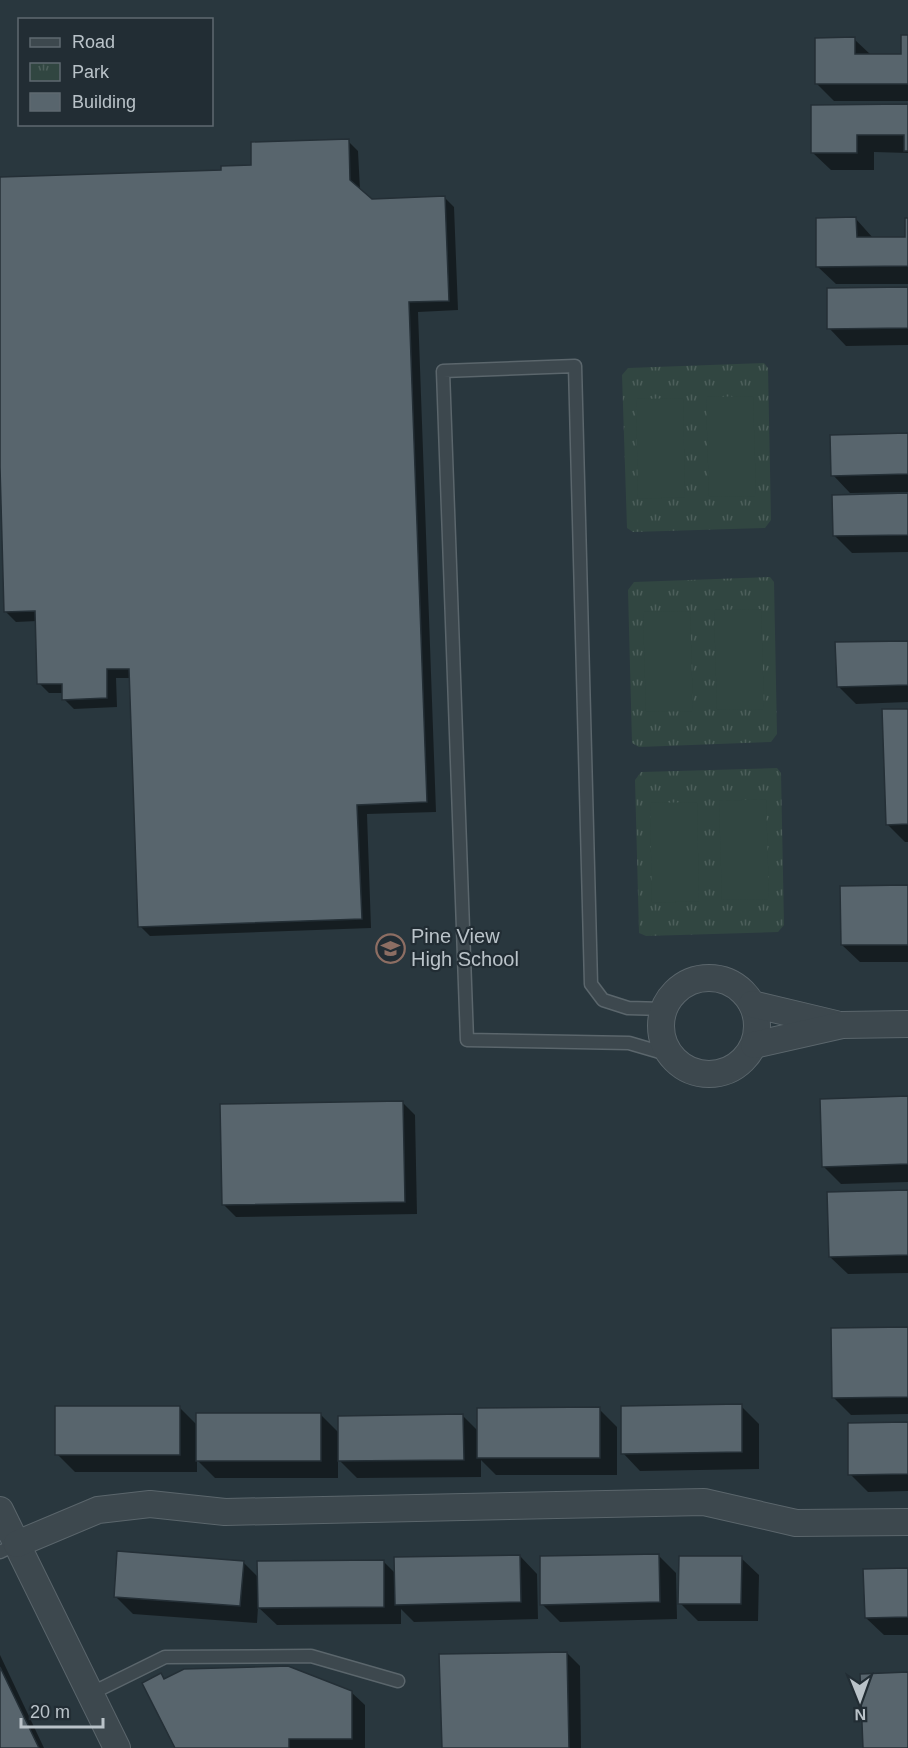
<svg xmlns="http://www.w3.org/2000/svg" width="908" height="1748" viewBox="0 0 908 1748" font-family="Arial,sans-serif">
<defs>
<pattern id="park-tufts" width="24" height="20" patternUnits="userSpaceOnUse" patternTransform="scale(1.5)"><rect width="24" height="20" fill="#314641"/><path d="M3 7l-1-3M5 7V3M7 7l1-3M15 17l-1-3M17 17v-4M19 17l1-3" fill="none" stroke="#4d5f5b"/></pattern>
</defs>
<rect width="100%" height="100%" fill="#29373e"/>
<!-- park -->
<g fill="url(#park-tufts)">
<polygon points="764,363 768,368 771,520 765,528 633,532 627,528 622,375 628,368"/>
<polygon points="770,577 774,582 777,734 771,742 639,747 632,743 628,590 634,582"/>
<polygon points="777,768 781,773 784,925 778,932 646,936 639,933 635,780 641,772"/>
</g>
<!-- garden -->
<g fill="#314641">
<polygon points="753,396 756,496 709,497 706,397"/>
<polygon points="683,398 685,497 638,499 636,399"/>
<polygon points="761,609 764,709 717,710 714,610"/>
<polygon points="690,611 693,711 646,712 643,612"/>
<polygon points="766,799 769,899 722,900 719,801"/>
<polygon points="697,802 699,901 652,903 650,803"/>
</g>
<!-- shadow -->
<g fill="#0007">
<polygon points="908,37 908,101 834,101 817,84 854,39 871,55 902,55"/>
<polygon points="908,106 908,153 874,152 874,170 831,170 813,153"/>
<polygon points="348,141 358,151 360,190 372,200 444,197 454,207 458,310 418,312 436,812 367,814 371,928 150,936 140,926 131,678 116,678 117,707 74,709 64,699 63,693 49,693 39,683 37,621 16,622 6,612 0,416 0,179 223,172 253,166"/>
<polygon points="856,219 873,238 906,238 908,219 908,284 836,284 818,267"/>
<polygon points="908,289 908,345 846,346 829,328"/>
<polygon points="908,435 908,492 850,493 833,475"/>
<polygon points="908,495 908,552 852,553 835,536"/>
<polygon points="908,642 908,702 856,704 838,686"/>
<polygon points="908,710 908,842 905,842 887,824"/>
<polygon points="908,887 908,962 860,962 842,945"/>
<polygon points="908,1098 908,1182 841,1184 824,1167"/>
<polygon points="402,1102 415,1115 417,1214 236,1217 223,1204"/>
<polygon points="908,1191 908,1273 848,1274 830,1257"/>
<polygon points="908,1329 908,1414 851,1415 833,1397"/>
<polygon points="741,1406 759,1424 759,1469 640,1471 623,1453"/>
<polygon points="180,1408 198,1426 321,1415 340,1434 463,1416 479,1432 599,1409 617,1427 617,1475 496,1475 481,1460 481,1477 357,1478 338,1459 338,1478 215,1478 197,1460 197,1472 75,1472 57,1454"/>
<polygon points="908,1423 908,1491 868,1492 850,1474"/>
<polygon points="520,1556 537,1574 538,1619 414,1622 401,1609 401,1624 277,1625 258,1607 257,1623 133,1614 115,1596 243,1562 259,1578 383,1561 396,1574"/>
<polygon points="659,1556 676,1573 677,1619 560,1622 542,1604"/>
<polygon points="741,1558 759,1575 758,1621 698,1621 680,1603"/>
<polygon points="908,1570 908,1635 884,1635 866,1618"/>
<polygon points="567,1653 580,1666 581,1748 443,1748"/>
<polygon points="0,1655 44,1748 0,1748"/>
<polygon points="161,1674 166,1680 351,1692 365,1705 365,1748 177,1748"/>
</g>
<!-- building -->
<g fill="#58656d" stroke="#242f36" stroke-width="1.5">
<polygon points="901,35 908,35 908,84 815,84 815,38 855,37 855,54 901,54"/>
<polygon points="908,104 908,151 904,151 904,135 857,135 857,153 811,153 811,105"/>
<polygon points="349,139 350,180 372,199 445,196 449,301 409,302 427,802 357,805 362,919 138,927 129,669 107,669 107,698 62,700 62,684 37,684 35,611 4,612 0,467 0,177 221,170 221,166 251,165 251,142"/>
<polygon points="856,217 857,237 905,237 905,218 908,218 908,266 816,267 816,218"/>
<polygon points="908,287 908,328 827,329 827,288"/>
<polygon points="908,433 908,474 831,476 830,435"/>
<polygon points="908,493 908,535 833,536 832,495"/>
<polygon points="908,641 908,685 837,687 835,642"/>
<polygon points="882,709 908,709 908,824 886,825"/>
<polygon points="908,885 908,945 841,945 840,886"/>
<polygon points="908,1096 908,1164 822,1167 820,1099"/>
<polygon points="403,1101 405,1202 222,1205 220,1104"/>
<polygon points="908,1190 908,1255 829,1257 827,1192"/>
<polygon points="908,1327 908,1397 832,1398 831,1328"/>
<polygon points="742,1404 742,1452 621,1454 621,1406"/>
<rect x="55" y="1406" width="125" height="49"/>
<polygon points="600,1407 600,1458 477,1458 477,1408"/>
<rect x="196" y="1413" width="125" height="48"/>
<polygon points="463,1414 464,1460 338,1461 338,1416"/>
<polygon points="908,1422 908,1474 848,1475 848,1423"/>
<polygon points="117,1551 244,1561 240,1606 114,1597"/>
<polygon points="659,1554 660,1602 540,1605 540,1556"/>
<polygon points="520,1555 521,1602 395,1605 394,1557"/>
<polygon points="679,1556 742,1556 741,1604 678,1604"/>
<polygon points="384,1560 384,1607 258,1608 257,1561"/>
<polygon points="908,1568 908,1617 865,1618 863,1569"/>
<polygon points="567,1652 569,1748 442,1748 439,1654"/>
<polygon points="288,1666 352,1691 352,1739 289,1739 289,1748 175,1748 142,1683 161,1673 164,1679 184,1669"/>
<polygon points="0,1667 39,1748 0,1748"/>
<polygon points="908,1672 908,1748 863,1748 860,1674"/>
</g>
<g fill="none" stroke-linecap="round" stroke-linejoin="round">
<defs>
<g id="service">
<polyline points="664,1009 628,1008 603,1000 591,984 575,366 443,371 467,1040 629,1043 670,1055"/>
<polyline points="0,1552 17,1544"/>
<polyline points="90,1694 165,1657 311,1656 398,1681"/>
</g>
<g id="minor">
<circle cx="709" cy="1026" r="48"/>
<polyline points="752,1004 836,1024"/>
<polyline points="754,1045 842,1025 908,1024"/>
<polyline points="0,1510 117,1748"/>
<polyline points="17,1544 98,1510 150,1504 225,1512 704,1502 796,1523 908,1522"/>
</g>
</defs>
<!-- service casing -->
<use href="#service" stroke="#5b666c" stroke-width="15"/>
<!-- minor casing -->
<use href="#minor" stroke="#5b666c" stroke-width="28"/>
<!-- service -->
<use href="#service" stroke="#3d484e" stroke-width="12"/>
<!-- minor -->
<use href="#minor" stroke="#3d484e" stroke-width="26"/>
</g>
<!-- icons -->
<defs>
<symbol id="school-ring" viewBox="-11 -11 22 22"><circle r="9.5" fill="#222d34" stroke="#8d6e63" stroke-width="1.5"/><path d="M0-5L7-2L0 1L-7-2ZM-4 1L0 2.5L4 1V4Q0 6-4 4Z" fill="#8d6e63"/></symbol>
</defs>
<g fill-rule="evenodd">
<use href="#school-ring" x="374" y="932" width="33" height="33"/>
</g>
<g text-anchor="middle" dominant-baseline="central" stroke-width="4.5" stroke-linejoin="round" paint-order="stroke">
<!-- poi labels -->
<g font-size="20" fill="#bac3c9" stroke="#222d34" text-anchor="start">
<text x="411" y="936">Pine View<tspan x="411" dy="23">High School</tspan></text>
</g>
</g>
<!-- legend -->
<rect x="18" y="18" width="195" height="108" fill="#222d34" stroke="#5f6970" stroke-width="1.5"/>
<rect x="30" y="38" width="30" height="9" fill="#3d484e" stroke="#5f6970" stroke-width="1.5"/>
<text x="72" y="48" font-size="18" fill="#bac3c9">Road</text>
<rect x="30" y="63" width="30" height="18" fill="url(#park-tufts)" stroke="#5f6970" stroke-width="1.5"/>
<text x="72" y="78" font-size="18" fill="#bac3c9">Park</text>
<rect x="30" y="93" width="30" height="18" fill="#58656d" stroke="#5f6970" stroke-width="1.5"/>
<text x="72" y="108" font-size="18" fill="#bac3c9">Building</text>
<!-- north arrow -->
<g transform="translate(860 1700) rotate(179)" stroke="#222d34" stroke-width="4.5" paint-order="stroke">
<path d="M0-4.5L10 22L0 15L-10 22Z" fill="#bac3c9"/>
<text y="-9" font-size="16" font-weight="bold" text-anchor="middle" fill="#bac3c9">N</text>
</g>
<!-- scale -->
<path d="M21 1718v9h82v-9" fill="none" stroke="#bac3c9" stroke-width="3"/>
<text x="30" y="1718" font-size="18" fill="#bac3c9" stroke="#222d34" stroke-width="4.5" paint-order="stroke">20 m</text>
</svg>
